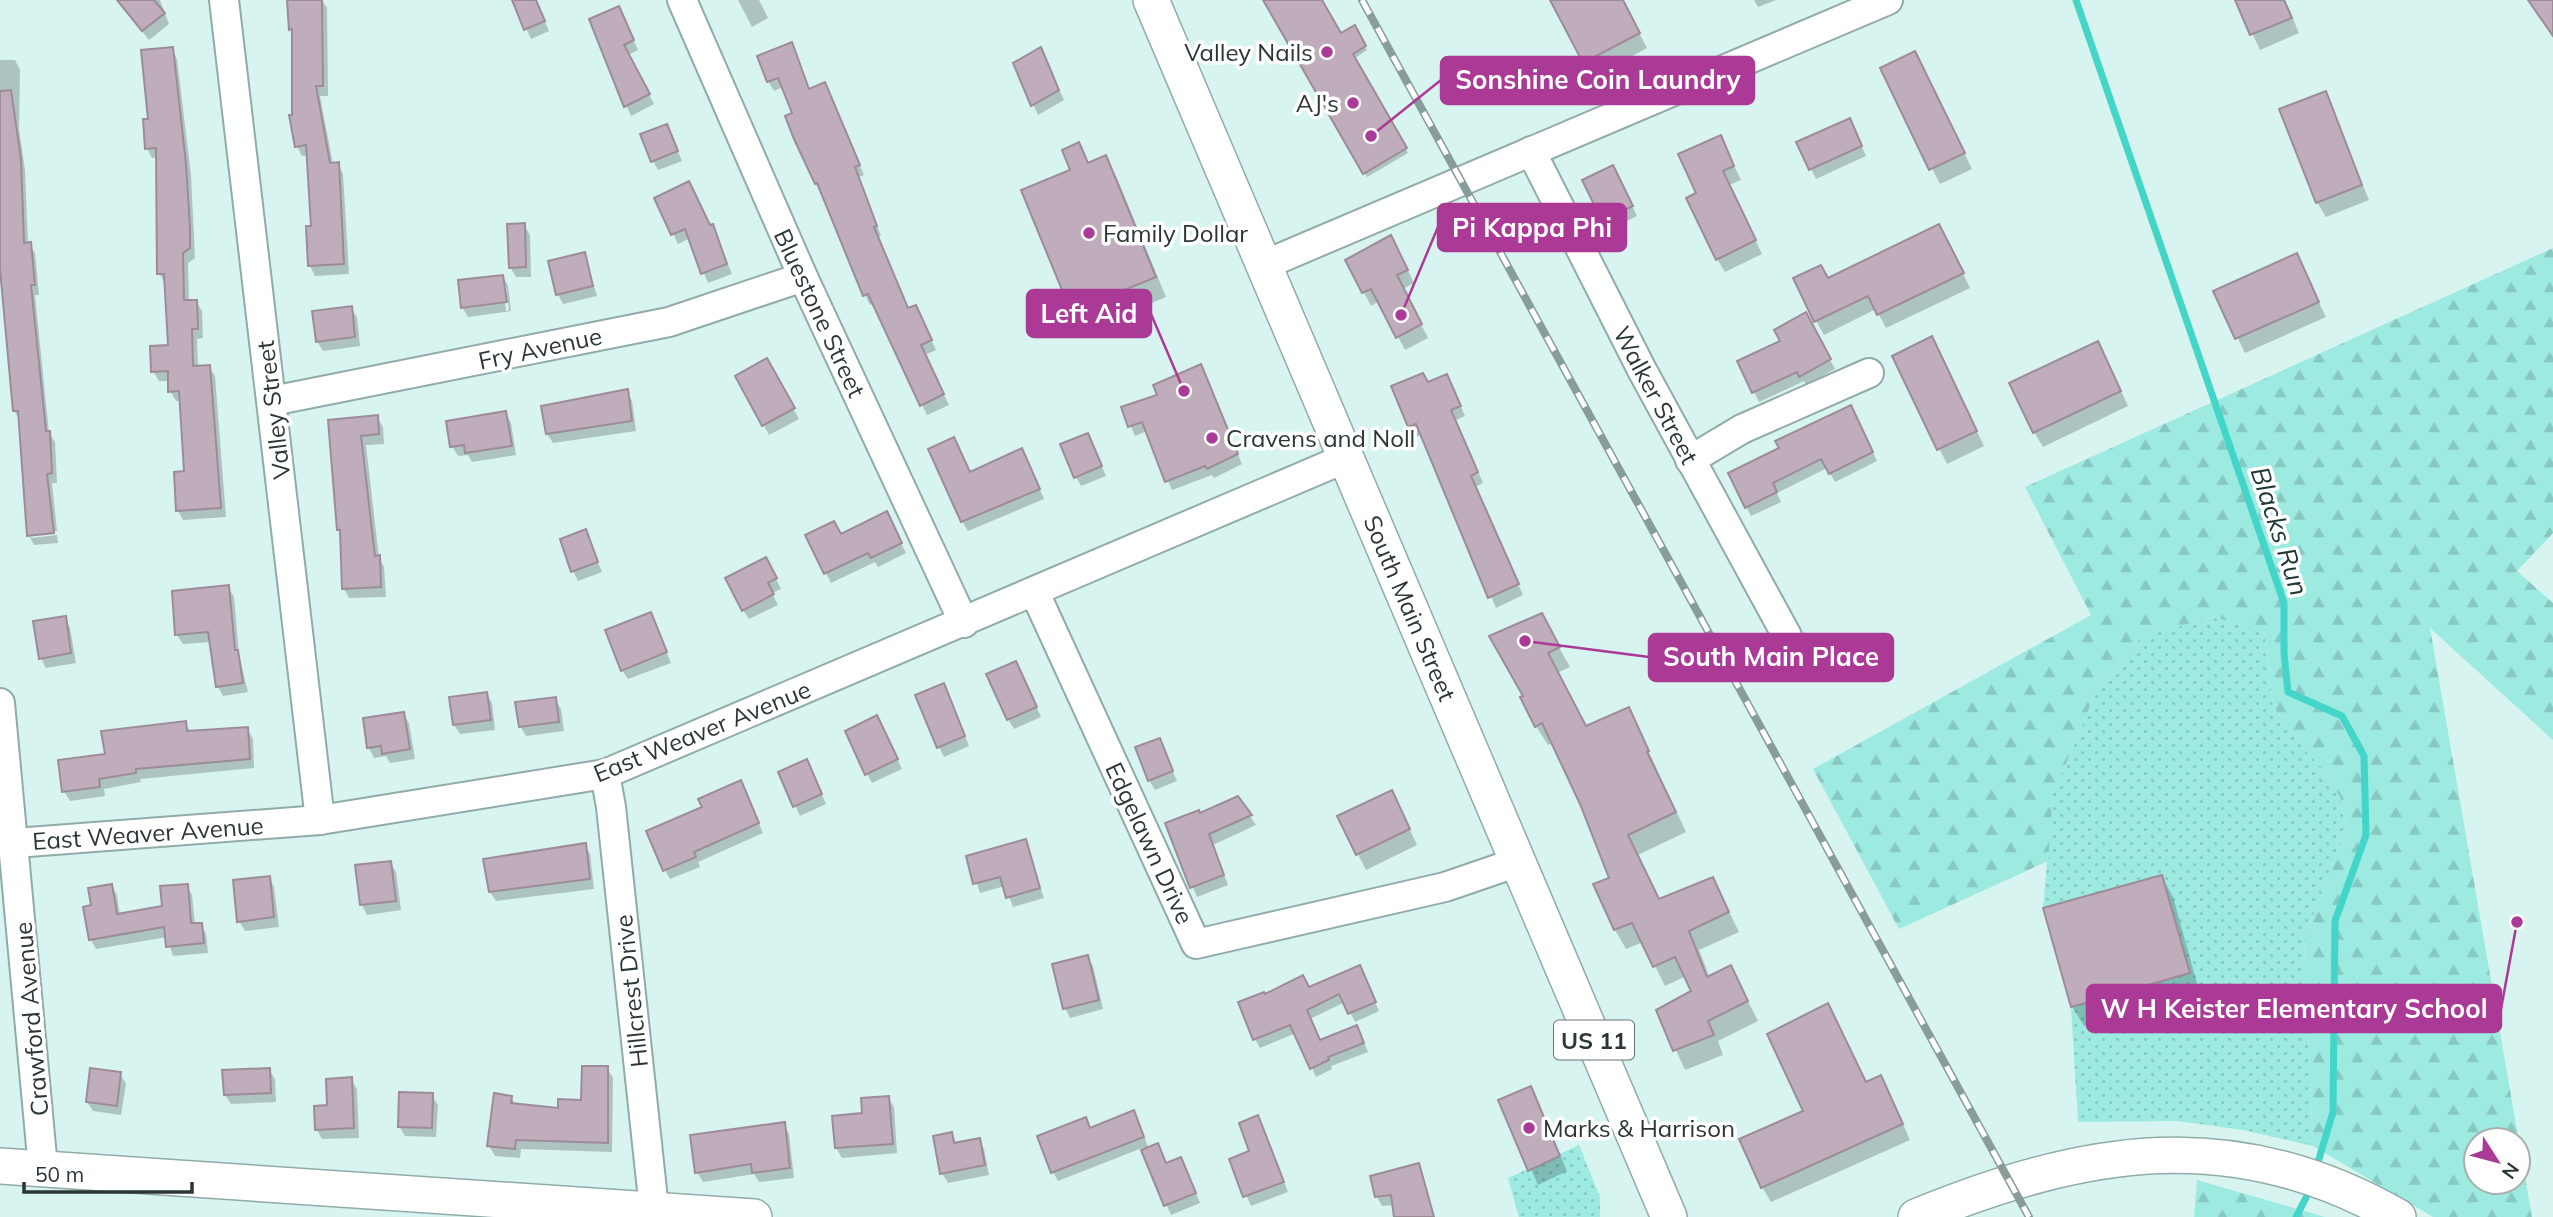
<svg xmlns="http://www.w3.org/2000/svg" width="2553" height="1217" viewBox="0 0 2553 1217" font-family="Mulish,sans-serif">
<defs>
<pattern id="grass-dots" width="8" height="8" patternUnits="userSpaceOnUse" patternTransform="scale(1.75)"><rect width="8" height="8" fill="#9deae1"/><path d="M2 2h.1M6 6h.1" fill="none" stroke="#87c9c2" stroke-width="1.8" stroke-linecap="round"/></pattern>
<pattern id="forest-firs" width="22" height="20" patternUnits="userSpaceOnUse" patternTransform="scale(1.75)"><rect width="22" height="20" fill="#9deae1"/><path d="M5 1l3.5 6h-7zM16 11l3.5 6h-7z" fill="#87c9c2"/></pattern>
</defs>
<rect width="100%" height="100%" fill="#d8f4f0"/>
<!-- grass -->
<g fill="url(#grass-dots)">
<polygon points="2213,617 2264,631 2273,706 2302,747 2323,769 2341,799 2346,831 2304,939 2313,1146 2243,1130 2177,1121 2078,1122 2071,1007 2190,973 2162,875 2043,908 2053,794 2095,694 2141,637"/>
<polygon points="1579,1145 1600,1197 1600,1217 1519,1217 1508,1178"/>
</g>
<!-- forest -->
<g fill="url(#forest-firs)" fill-rule="evenodd">
<path d="M2553,248v285l-36,38 36,32v137l-123,-112 102,589h-99l-120,-71 -9,-207 42,-108 -5,-32 -18,-30 -21,-22 -29,-41 -9,-75 -51,-14 -72,20 -46,57 -42,100 -5,67 -149,68 -86,-160 278,-154 -66,-128zM2518,1140v42h-42v-42z"/>
<polygon points="2197,1180 2325,1217 2194,1217"/>
</g>
<!-- shadow -->
<g fill="#0003" fill-rule="evenodd">
<polygon points="117,0 160,0 169,24 149,40"/>
<polygon points="288,0 322,0 327,8 328,96 320,96 333,164 338,164 343,174 349,274 315,276 310,266 313,227 308,155 302,156 297,146 293,34"/>
<polygon points="514,0 536,0 549,31 531,39"/>
<polygon points="738,0 759,0 768,18 752,27"/>
<polygon points="1265,0 1320,0 1340,35 1356,31 1367,50 1354,59 1408,153 1367,177"/>
<polygon points="1552,0 1622,0 1647,48 1593,77"/>
<polygon points="1754,0 1776,0 1758,7"/>
<polygon points="2237,0 2285,0 2299,33 2260,50"/>
<polygon points="619,8 638,50 628,55 654,104 631,116 591,20"/>
<polygon points="791,45 810,90 830,94 864,175 859,177 881,236 878,237 909,310 921,317 936,350 925,355 949,405 927,415 874,303 870,305 865,295 787,117 795,114 783,87 774,91 768,81"/>
<polygon points="172,49 177,59 191,175 195,258 188,263 189,302 196,301 202,311 203,338 197,339 198,367 209,367 215,376 226,517 183,520 178,511 186,472 182,401 176,401 170,391 170,381 159,381 153,371 169,347 165,283 159,273 157,157 152,158 147,148 150,120"/>
<polygon points="1045,59 1064,100 1038,115 1015,63"/>
<polygon points="0,60 15,60 20,70 19,129 25,170 28,244 35,253 39,295 35,295 49,433 55,442 57,483 52,483 57,531 31,534 31,538 57,535 58,543 34,545 29,536 20,420 14,411 0,251"/>
<polygon points="1923,68 1972,169 1940,184 1882,69"/>
<polygon points="2325,94 2369,200 2326,217 2317,202"/>
<polygon points="1854,130 1866,156 1816,179 1799,143"/>
<polygon points="671,135 682,161 658,170 653,161"/>
<polygon points="1720,137 1741,180 1729,185 1762,254 1725,272 1717,259 1698,194"/>
<polygon points="1078,145 1089,164 1105,158 1117,178 1166,297 1084,331 1073,311 1072,171"/>
<polygon points="1618,176 1637,216 1609,230 1584,181"/>
<polygon points="656,198 712,227 732,274 708,283 690,238 678,244"/>
<polygon points="524,225 530,235 531,277 516,277 510,267"/>
<polygon points="1947,240 1970,288 1886,328 1876,309 1824,335 1816,321 1828,280"/>
<polygon points="1398,250 1414,283 1403,289 1428,338 1405,350 1379,301 1371,306 1347,260"/>
<polygon points="584,254 597,296 563,304 558,294"/>
<polygon points="2296,256 2326,317 2245,353 2215,292"/>
<path d="M503,277l5,9 3,25 -43,6 -6,-10zM503,285h3l3,25 -3,1z"/>
<polygon points="351,308 357,317 360,346 323,351 317,341"/>
<polygon points="1805,314 1835,369 1806,385 1804,381 1759,402 1739,362 1782,342"/>
<polygon points="1940,354 1984,446 1947,464 1894,357"/>
<polygon points="2106,358 2128,406 2043,447 2034,432"/>
<polygon points="766,360 799,419 769,435 737,376"/>
<polygon points="1205,376 1242,464 1214,478 1212,475 1172,490 1147,431 1135,436 1123,408"/>
<polygon points="1428,384 1452,386 1465,416 1456,420 1483,483 1475,487 1523,595 1496,608 1422,434 1416,437 1393,387"/>
<polygon points="627,391 632,401 636,431 553,443 547,434"/>
<polygon points="505,413 511,423 516,455 472,462 468,455 458,456 452,446"/>
<polygon points="1855,416 1877,461 1835,482 1827,468 1777,493 1781,502 1751,516 1730,474"/>
<polygon points="377,417 383,427 384,444 366,445 379,558 384,567 386,597 349,598 344,589 342,535 329,421"/>
<polygon points="1088,435 1106,476 1081,486 1076,477"/>
<polygon points="1027,460 1044,499 968,531 962,521 970,474"/>
<polygon points="891,523 906,553 878,567 875,562 831,583 807,536 841,536"/>
<polygon points="585,531 602,572 578,581 573,571"/>
<polygon points="771,569 781,589 772,593 778,605 749,619 743,610"/>
<polygon points="228,587 234,597 239,655 248,692 223,696 218,687 211,642 183,644 177,635"/>
<polygon points="1541,616 1570,667 1557,673 1586,728 1629,709 1686,832 1638,855 1660,901 1713,879 1739,932 1699,950 1710,978 1731,968 1758,1021 1718,1041 1723,1055 1685,1070 1658,1011 1693,992 1686,976 1665,986 1643,942 1626,949 1615,930 1596,885 1611,879 1582,803 1553,742 1548,745 1536,726 1525,696"/>
<polygon points="65,618 70,628 76,663 46,668 41,658"/>
<polygon points="655,624 671,663 628,679 622,670"/>
<polygon points="1021,673 1041,717 1014,729 1008,719"/>
<polygon points="486,693 492,703 495,730 460,734 454,725"/>
<polygon points="949,695 969,746 944,757 939,747"/>
<polygon points="555,699 561,709 564,731 526,736 520,726"/>
<polygon points="403,714 409,723 415,759 390,763 386,756 374,758 369,748 365,720"/>
<polygon points="185,723 191,732 247,729 253,739 254,768 140,779 141,782 104,789 105,796 70,801 64,791 107,755"/>
<polygon points="882,727 902,769 872,783 867,774"/>
<polygon points="1159,740 1177,781 1155,790 1149,780"/>
<polygon points="811,771 826,804 800,816 780,773"/>
<polygon points="746,792 763,833 698,862 700,867 670,879 665,870 704,808"/>
<polygon points="1237,798 1256,825 1213,845 1228,885 1197,897 1167,824 1200,815"/>
<polygon points="1399,807 1417,845 1366,870 1339,817"/>
<polygon points="1025,841 1044,898 1013,907 1005,886 980,893 968,858"/>
<polygon points="585,845 590,854 594,889 496,901 490,892"/>
<polygon points="390,863 396,872 401,910 367,915 362,905 357,867"/>
<polygon points="269,877 274,887 279,927 245,931 239,921"/>
<polygon points="2162,877 2173,897 2200,994 2084,1026 2072,1006"/>
<polygon points="111,886 117,895 120,916 164,908 187,886 192,895 195,925 201,924 206,934 208,953 173,956 167,937 96,949 91,940 85,908 93,907"/>
<polygon points="1087,957 1093,966 1103,1009 1070,1018 1065,1008"/>
<polygon points="1364,976 1379,1011 1355,1022 1345,1002 1310,1019 1320,1041 1361,1036 1368,1052 1331,1066 1332,1069 1316,1077 1296,1033 1260,1048 1255,1039 1265,996"/>
<polygon points="607,1068 613,1078 612,1152 521,1149 520,1158 495,1156 489,1146 511,1097 516,1105 559,1110 583,1102"/>
<polygon points="269,1070 275,1079 276,1102 231,1104 225,1095"/>
<polygon points="120,1074 126,1084 121,1115 93,1111 87,1102"/>
<polygon points="351,1079 357,1089 359,1138 322,1139 317,1130"/>
<polygon points="1531,1088 1567,1171 1538,1185 1501,1101"/>
<polygon points="1889,1092 1910,1140 1771,1202 1762,1187"/>
<polygon points="432,1095 438,1105 436,1137 405,1136 399,1126"/>
<polygon points="888,1097 894,1107 897,1153 842,1158 836,1148 864,1115"/>
<polygon points="1258,1117 1288,1192 1251,1206 1231,1160 1252,1152"/>
<polygon points="1085,1119 1091,1129 1138,1121 1149,1149 1167,1165 1186,1169 1200,1203 1171,1215 1142,1148 1058,1181 1053,1172"/>
<polygon points="784,1124 789,1134 794,1178 759,1182 754,1174 703,1182 697,1172"/>
<polygon points="952,1134 957,1144 979,1140 984,1149 989,1175 948,1183 942,1173"/>
<polygon points="1418,1165 1435,1217 1396,1217 1394,1205 1382,1206 1377,1197"/>
</g>
<g fill="none" stroke-linecap="round" stroke-linejoin="round">
<!-- stream -->
<g stroke="#43d5c8" stroke-width="7">
<polyline points="2076,0 2284,603 2284,653 2288,692 2342,716 2364,756 2366,835 2335,921 2333,1112 2315,1172"/>
<polyline points="2296,1217 2310,1190"/>
</g>
</g>
<!-- building -->
<g fill="#c0adbb" stroke="#9d8b98" stroke-width="2">
<polygon points="117,0 154,0 165,13 142,31"/>
<polygon points="287,0 322,0 323,86 316,86 330,163 339,162 344,264 308,266 306,226 311,226 306,145 295,147 289,115 292,115 292,29 289,30"/>
<polygon points="512,0 536,0 545,21 524,30"/>
<polygon points="1263,0 1322,0 1341,33 1355,25 1366,46 1353,54 1407,148 1363,174"/>
<polygon points="1550,0 1623,0 1640,33 1583,63"/>
<polygon points="2235,0 2284,0 2292,18 2250,35"/>
<polygon points="2528,0 2553,0 2553,36"/>
<polygon points="619,6 634,40 624,45 650,94 624,107 589,19"/>
<polygon points="792,42 809,89 825,82 860,165 855,167 877,226 874,227 908,308 916,305 932,340 921,345 944,394 920,406 868,294 863,296 817,183 815,184 794,139 785,116 792,113 778,78 767,82 757,56"/>
<polygon points="173,47 186,164 190,228 190,248 183,253 184,300 197,300 198,329 192,329 193,366 210,365 221,508 176,511 174,472 184,471 179,391 168,392 168,371 151,372 150,346 168,345 164,274 157,274 156,148 145,149 143,119 148,119 141,50"/>
<polygon points="1041,47 1059,90 1031,106 1013,63"/>
<polygon points="1915,51 1965,153 1929,170 1880,68"/>
<polygon points="11,90 21,159 24,243 31,242 35,285 31,285 46,431 50,431 52,473 47,474 54,533 27,536 18,411 13,411 0,269 0,91"/>
<polygon points="2326,91 2362,185 2316,203 2279,109"/>
<polygon points="1850,118 1862,146 1809,170 1796,142"/>
<polygon points="667,124 678,151 651,162 640,134"/>
<polygon points="1721,135 1734,166 1723,171 1756,240 1716,260 1686,198 1696,193 1678,154"/>
<polygon points="1079,142 1088,163 1106,155 1156,277 1071,312 1021,190 1070,170 1062,150"/>
<polygon points="1613,165 1633,206 1602,221 1582,180"/>
<polygon points="689,181 710,225 713,224 727,264 701,274 685,229 671,235 654,198"/>
<polygon points="525,223 526,267 509,268 507,224"/>
<polygon points="1939,224 1964,273 1877,315 1868,296 1814,322 1793,278 1821,265 1828,278"/>
<polygon points="1391,235 1408,270 1397,275 1422,324 1396,338 1371,289 1362,293 1345,260"/>
<polygon points="585,252 593,286 556,295 548,261"/>
<polygon points="2297,253 2319,302 2235,339 2213,291"/>
<polygon points="503,275 507,302 461,308 458,280"/>
<polygon points="352,306 355,337 316,342 312,311"/>
<polygon points="1806,312 1831,359 1799,377 1797,372 1752,393 1737,361 1780,341 1774,330"/>
<polygon points="1932,336 1977,431 1937,450 1892,356"/>
<polygon points="2098,341 2121,391 2033,433 2009,383"/>
<polygon points="767,358 795,408 762,426 735,376"/>
<polygon points="1201,364 1238,454 1207,469 1205,466 1165,482 1142,422 1128,427 1121,407 1157,395 1153,385"/>
<polygon points="1423,373 1428,382 1447,374 1461,406 1451,410 1478,472 1471,476 1519,584 1488,598 1416,424 1408,427 1391,386"/>
<polygon points="628,389 632,421 546,434 541,406"/>
<polygon points="1851,405 1873,452 1829,474 1821,459 1773,483 1777,492 1745,508 1728,473 1779,448 1775,441"/>
<polygon points="506,411 512,446 465,453 464,445 450,447 446,421"/>
<polygon points="378,415 379,434 361,436 375,556 380,555 381,587 342,589 340,530 337,530 328,420"/>
<polygon points="1088,433 1102,466 1074,478 1060,444"/>
<polygon points="954,437 970,472 1022,448 1040,489 961,522 928,449"/>
<polygon points="887,511 902,543 871,558 868,553 824,574 805,535 834,521 841,534"/>
<polygon points="586,529 598,562 571,572 560,539"/>
<polygon points="766,557 777,578 768,583 774,594 742,611 725,578"/>
<polygon points="229,585 235,650 238,650 243,683 216,687 208,632 175,635 172,591"/>
<polygon points="651,612 667,652 621,671 605,630"/>
<polygon points="1542,613 1560,647 1548,653 1586,726 1629,707 1649,751 1647,752 1676,812 1628,835 1659,899 1713,877 1729,912 1689,931 1707,977 1731,965 1748,1001 1708,1021 1714,1035 1673,1051 1656,1010 1691,991 1675,957 1653,967 1632,923 1614,930 1593,884 1609,878 1580,804 1542,723 1535,727 1520,697 1523,696 1489,636"/>
<polygon points="66,616 71,653 39,659 33,621"/>
<polygon points="1016,661 1037,707 1007,720 986,674"/>
<polygon points="944,683 965,736 937,748 915,695"/>
<polygon points="487,692 491,720 453,725 449,697"/>
<polygon points="556,697 559,722 519,727 515,702"/>
<polygon points="404,712 410,749 382,754 381,746 367,748 363,718"/>
<polygon points="877,715 898,759 865,775 845,731"/>
<polygon points="186,721 187,731 248,727 250,759 136,769 136,773 99,779 100,787 62,792 58,760 105,754 101,731"/>
<polygon points="1160,738 1173,771 1148,781 1135,747"/>
<polygon points="807,759 822,794 793,807 778,772"/>
<polygon points="741,780 759,823 694,852 696,857 663,871 646,831 702,807 698,799"/>
<polygon points="1392,790 1410,829 1356,855 1337,816"/>
<polygon points="1238,796 1252,815 1209,834 1224,875 1190,888 1165,823 1199,810 1200,813"/>
<polygon points="1026,839 1040,888 1006,898 1000,877 973,884 966,856"/>
<polygon points="586,843 590,879 489,892 483,859"/>
<polygon points="391,861 396,901 360,905 355,865"/>
<polygon points="2162,875 2190,973 2071,1007 2043,908"/>
<polygon points="270,876 274,917 237,922 233,880"/>
<polygon points="112,884 117,914 162,906 160,886 188,884 191,923 202,923 204,943 166,947 164,927 89,940 83,907 91,905 88,888"/>
<polygon points="1088,955 1099,1000 1063,1009 1052,964"/>
<polygon points="1360,965 1376,1002 1348,1014 1339,994 1307,1010 1320,1040 1357,1025 1364,1043 1328,1057 1329,1060 1310,1069 1290,1025 1253,1040 1238,1002 1264,992 1265,994 1303,975 1309,987"/>
<polygon points="1828,1003 1866,1082 1881,1075 1903,1124 1761,1188 1739,1139 1803,1111 1767,1034"/>
<polygon points="582,1066 608,1066 608,1143 516,1140 515,1149 487,1146 494,1093 512,1096 511,1103 558,1108 558,1099 581,1100"/>
<polygon points="90,1068 121,1072 117,1106 86,1102"/>
<polygon points="270,1068 271,1093 224,1095 222,1070"/>
<polygon points="352,1077 354,1128 315,1130 314,1106 327,1105 326,1079"/>
<polygon points="1531,1086 1560,1156 1528,1171 1498,1100"/>
<polygon points="399,1092 433,1093 432,1128 398,1127"/>
<polygon points="889,1096 893,1144 835,1148 832,1116 862,1113 861,1098"/>
<polygon points="1134,1110 1144,1137 1051,1173 1037,1136 1086,1117 1090,1128"/>
<polygon points="1258,1115 1284,1182 1243,1197 1229,1159 1249,1151 1239,1123"/>
<polygon points="785,1122 790,1168 752,1173 751,1164 695,1173 690,1135"/>
<polygon points="952,1132 954,1143 980,1138 985,1165 940,1174 933,1136"/>
<polygon points="1158,1143 1166,1163 1181,1157 1196,1193 1164,1206 1141,1150"/>
<polygon points="1419,1163 1434,1217 1394,1217 1391,1195 1375,1197 1370,1176"/>
</g>
<g fill="none" stroke-linecap="round" stroke-linejoin="round">
<defs>
<g id="minor">
<polyline points="224,0 320,820"/>
<polyline points="682,0 803,277 964,623"/>
<polyline points="1531,151 1642,370 1787,636"/>
<polyline points="1264,265 1888,0"/>
<polyline points="272,401 669,322 803,277"/>
<polyline points="1690,460 1742,429 1869,373"/>
<polyline points="1035,593 1196,944 1445,887 1518,862"/>
<polyline points="0,703 43,1168"/>
<polyline points="605,774 611,807 654,1209"/>
<polyline points="15,843 320,820 605,774 1346,458"/>
</g>
<g id="major">
<polyline points="1151,0 1669,1217"/>
<polyline points="0,1166 754,1217"/>
<path d="M1916,1217c169,-69 317,-95 482,0"/>
</g>
</defs>
<!-- minor casing -->
<use href="#minor" stroke="#91aba8" stroke-width="32"/>
<!-- major casing -->
<use href="#major" stroke="#91aba8" stroke-width="38"/>
<!-- minor -->
<use href="#minor" stroke="#fff" stroke-width="28"/>
<!-- major -->
<use href="#major" stroke="#fff" stroke-width="35"/>
<defs>
<polyline id="rail" points="1362,0 2029,1217"/>
</defs>
<!-- rail casing -->
<use href="#rail" stroke="#889c99" stroke-width="8"/>
<!-- rail -->
<use href="#rail" stroke="#fff" stroke-width="5" stroke-dasharray="16" stroke-linecap="butt"/>
</g>
<!-- markers -->
<g fill="#ab3a96" stroke="#fff" stroke-width="2.5">
<circle cx="1327" cy="52" r="7"/>
<circle cx="1353" cy="103" r="7"/>
<circle cx="1089" cy="233" r="7"/>
<circle cx="1212" cy="438" r="7"/>
<circle cx="1529" cy="1128" r="7"/>
</g>
<g text-anchor="middle" dominant-baseline="central" stroke-width="7" stroke-linejoin="round" paint-order="stroke">
<!-- shield labels -->
<rect fill="#fff" stroke="#6b7272" stroke-width="2" x="1554" y="1020.5" width="80" height="39" rx="5"/>
<g font-size="23" font-weight="bold" fill="#2b3635">
<text x="1594" y="1040">US 11</text>
</g>
<!-- poi labels -->
<g font-size="24" fill="#2b3635" stroke="#fff" text-anchor="start">
<text x="1313" y="52" text-anchor="end">Valley Nails</text>
<text x="1339" y="103" text-anchor="end">AJ's</text>
<text x="1103" y="233">Family Dollar</text>
<text x="1226" y="438">Cravens and Noll</text>
<text x="1543" y="1128">Marks &amp; Harrison</text>
</g>
<!-- street labels -->
<g font-size="24" fill="#2b3635" stroke="#fff">
<text transform="translate(820 313) rotate(65)">Bluestone Street</text>
<text transform="translate(540 348) rotate(-12)">Fry Avenue</text>
<text transform="translate(1656 395) rotate(62)">Walker Street</text>
<text transform="translate(273 410) rotate(-97)">Valley Street</text>
<text transform="translate(1410 608) rotate(67)">South Main Street</text>
<text transform="translate(702 731) rotate(-22)">East Weaver Avenue</text>
<text transform="translate(148 833) rotate(-4)">East Weaver Avenue</text>
<text transform="translate(1150 843) rotate(65)">Edgelawn Drive</text>
<text transform="translate(631 991) rotate(-96)">Hillcrest Drive</text>
<text transform="translate(31 1019) rotate(-95)">Crawford Avenue</text>
</g>
<!-- water labels -->
<g font-size="26" font-style="italic" fill="#203835" stroke="#fff">
<text transform="translate(2280 531) rotate(72)">Blacks Run</text>
</g>
</g>
<!-- callouts -->
<path fill="none" stroke="#ab3a96" stroke-width="2.5" d="M1371 136L1441 80M1401 315L1438 227M1184 391L1151 314M1525 641L1649 657M2517 922L2501 1009"/>
<g fill="#ab3a96" stroke="#fff" stroke-width="2.5">
<circle cx="1371" cy="136" r="7"/>
<circle cx="1401" cy="315" r="7"/>
<circle cx="1184" cy="391" r="7"/>
<circle cx="1525" cy="641" r="7"/>
<circle cx="2517" cy="922" r="7"/>
</g>
<g fill="#ab3a96" stroke="#ab3a96" stroke-width="2.5">
<rect x="1441" y="57" width="313" height="47" rx="7"/>
<rect x="1438" y="204" width="188" height="47" rx="7"/>
<rect x="1027" y="290" width="124" height="47" rx="7"/>
<rect x="1649" y="634" width="244" height="47" rx="7"/>
<rect x="2087" y="985" width="414" height="47" rx="7"/>
</g>
<g font-size="26" text-anchor="middle" font-weight="bold" fill="#fff">
<text x="1598" y="89">Sonshine Coin Laundry</text>
<text x="1532" y="237">Pi Kappa Phi</text>
<text x="1089" y="323">Left Aid</text>
<text x="1771" y="666">South Main Place</text>
<text x="2294" y="1018">W H Keister Elementary School</text>
</g>
<!-- north arrow -->
<g transform="translate(2497 1161) rotate(126)"><circle r="33" fill="#ffffff" stroke="#aaafae" stroke-width="2"/>
<path d="M0-5L12 26L0 18L-12 26Z" fill="#ab3a96"/>
<text y="-10" font-size="19" font-weight="bold" text-anchor="middle" fill="#2b3635">N</text>
</g>
<!-- scale -->
<path d="M24 1182v10h168v-10" fill="none" stroke="#2b3635" stroke-width="3.5"/>
<text x="35" y="1182" font-size="21" fill="#2b3635" stroke="#ffffff" stroke-width="5" paint-order="stroke">50 m</text>
</svg>
